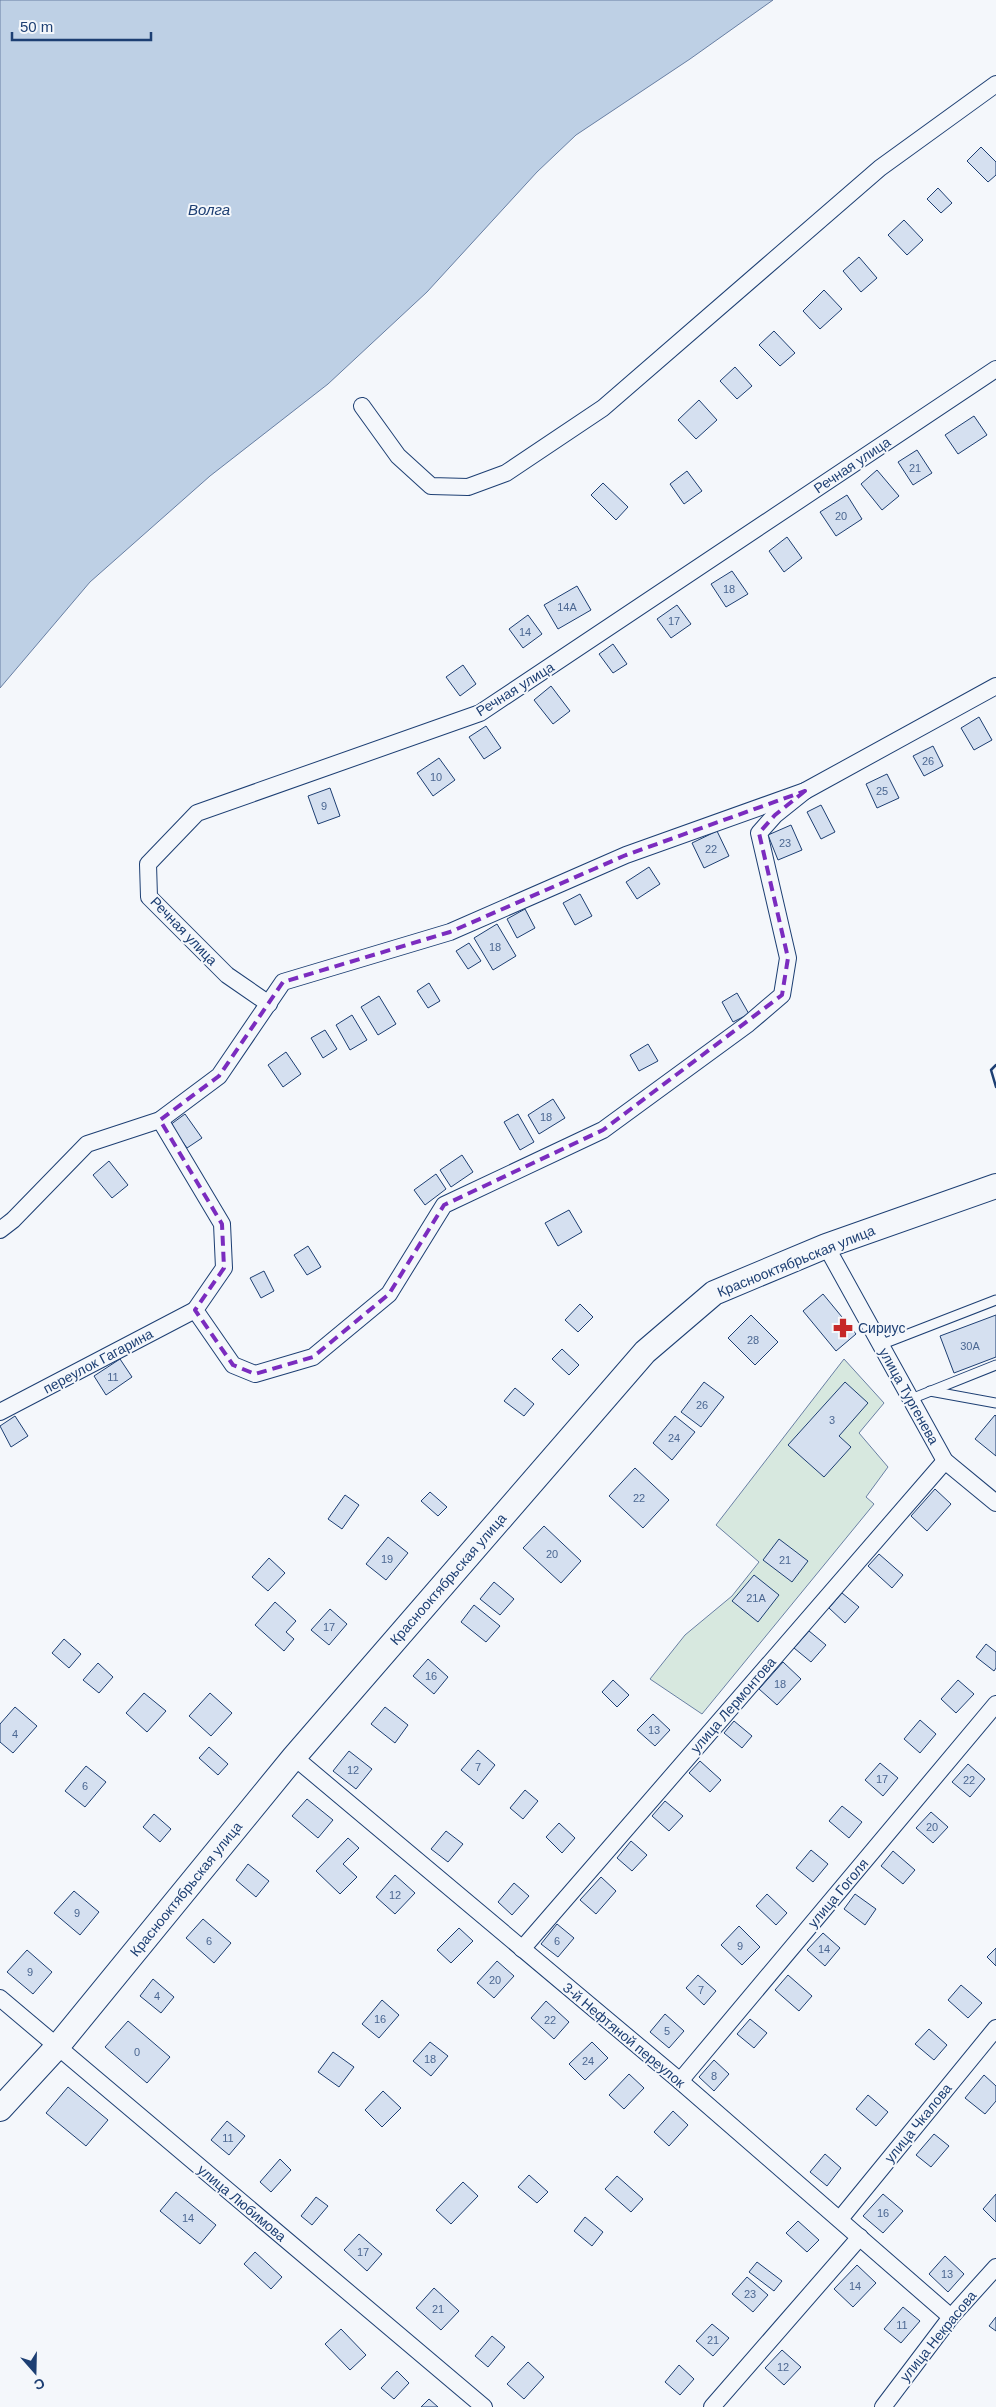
<svg xmlns="http://www.w3.org/2000/svg" width="996" height="2407" viewBox="0 0 996 2407" font-family="Helvetica,sans-serif">
<rect width="100%" height="100%" fill="#f4f7fb"/>
<!-- green -->
<polygon fill="#d7e8df" stroke="#687fa3" points="844,1359 884,1403 859,1433 888,1467 866,1497 874,1504 702,1714 650,1679 685,1635 732,1596 759,1562 716,1525"/>
<!-- water -->
<polygon fill="#bed0e5" stroke="#687fa3" points="0,0 773,0 690,59 576,135 537,172 427,292 328,384 210,476 90,582 0,688"/>
<!-- building -->
<g fill="#d5e0f0" stroke="#1d3f73">
<polygon points="981,147 996,162 996,175 988,182 967,161"/>
<polygon points="938,188 952,203 941,213 927,199"/>
<polygon points="904,220 923,240 907,255 888,235"/>
<polygon points="859,257 877,278 861,292 843,271"/>
<polygon points="824,290 842,309 820,329 803,311"/>
<polygon points="774,331 795,353 780,366 759,345"/>
<polygon points="735,367 752,386 737,399 720,381"/>
<polygon points="699,400 717,420 696,439 678,420"/>
<polygon points="974,416 987,435 958,454 945,435"/>
<polygon points="917,450 932,473 913,485 898,462"/>
<polygon points="877,470 899,496 882,510 861,484"/>
<polygon points="687,471 702,491 684,504 670,484"/>
<polygon points="603,483 628,507 616,520 591,495"/>
<polygon points="847,495 862,519 836,536 820,512"/>
<polygon points="787,537 802,558 784,572 769,551"/>
<polygon points="732,571 748,594 726,607 711,584"/>
<polygon points="577,586 591,610 558,629 544,605"/>
<polygon points="677,605 691,624 671,638 657,619"/>
<polygon points="528,615 542,634 523,648 509,629"/>
<polygon points="613,644 627,664 613,673 599,654"/>
<polygon points="463,665 476,684 460,696 446,677"/>
<polygon points="551,686 570,711 553,724 534,700"/>
<polygon points="979,717 992,740 974,750 961,728"/>
<polygon points="486,726 501,748 484,759 469,737"/>
<polygon points="933,746 943,766 924,776 913,756"/>
<polygon points="439,758 455,780 433,796 417,773"/>
<polygon points="887,774 899,798 877,808 866,784"/>
<polygon points="330,788 340,816 318,824 308,796"/>
<polygon points="821,805 835,832 821,839 807,812"/>
<polygon points="791,825 802,850 778,860 768,835"/>
<polygon points="717,831 729,856 704,868 692,843"/>
<polygon points="649,867 660,884 637,899 626,882"/>
<polygon points="580,894 592,916 575,925 563,903"/>
<polygon points="525,909 535,928 517,938 507,919"/>
<polygon points="497,924 516,956 493,970 474,938"/>
<polygon points="469,943 481,961 468,969 456,951"/>
<polygon points="429,983 440,1001 428,1008 417,991"/>
<polygon points="737,993 749,1014 733,1022 722,1002"/>
<polygon points="379,996 396,1024 378,1035 361,1007"/>
<polygon points="352,1015 367,1040 350,1050 336,1025"/>
<polygon points="325,1030 337,1049 323,1058 311,1038"/>
<polygon points="648,1044 658,1061 639,1071 630,1055"/>
<polygon points="286,1052 301,1074 283,1087 268,1065"/>
<polygon points="553,1099 565,1118 539,1134 528,1115"/>
<polygon points="185,1114 202,1138 187,1148 170,1125"/>
<polygon points="518,1114 534,1142 520,1150 504,1122"/>
<polygon points="462,1155 473,1172 451,1187 440,1170"/>
<polygon points="109,1161 128,1185 112,1198 93,1175"/>
<polygon points="436,1174 446,1189 425,1205 414,1190"/>
<polygon points="569,1210 582,1232 558,1246 545,1223"/>
<polygon points="308,1246 321,1267 307,1275 294,1255"/>
<polygon points="264,1271 274,1291 261,1298 250,1278"/>
<polygon points="823,1294 856,1334 836,1351 803,1311"/>
<polygon points="580,1304 593,1317 578,1332 565,1320"/>
<polygon points="751,1315 778,1342 755,1365 728,1338"/>
<polygon points="996,1315 996,1357 954,1373 940,1336"/>
<polygon points="562,1349 579,1365 569,1375 552,1359"/>
<polygon points="120,1359 132,1377 106,1395 94,1376"/>
<polygon points="704,1382 724,1397 701,1427 681,1412"/>
<polygon points="845,1382 868,1403 839,1436 851,1447 824,1477 788,1445"/>
<polygon points="515,1388 534,1404 524,1416 504,1401"/>
<polygon points="995,1415 996,1416 996,1456 975,1439"/>
<polygon points="15,1416 28,1436 11,1447 0,1426"/>
<polygon points="675,1416 695,1432 672,1460 653,1443"/>
<polygon points="635,1468 669,1500 643,1528 609,1496"/>
<polygon points="935,1489 951,1504 927,1531 911,1516"/>
<polygon points="430,1492 447,1507 438,1516 421,1501"/>
<polygon points="345,1495 359,1505 342,1529 328,1519"/>
<polygon points="544,1526 581,1561 561,1583 523,1548"/>
<polygon points="388,1537 408,1553 386,1580 366,1564"/>
<polygon points="779,1539 808,1561 792,1582 763,1560"/>
<polygon points="879,1554 903,1575 892,1588 868,1566"/>
<polygon points="269,1558 285,1573 268,1591 252,1577"/>
<polygon points="754,1575 779,1595 758,1622 732,1601"/>
<polygon points="494,1582 514,1599 500,1615 480,1599"/>
<polygon points="842,1593 859,1607 845,1623 829,1608"/>
<polygon points="275,1602 296,1621 286,1632 294,1639 284,1651 255,1625"/>
<polygon points="474,1605 500,1626 486,1642 461,1622"/>
<polygon points="330,1609 347,1624 329,1645 311,1630"/>
<polygon points="809,1631 826,1645 811,1662 794,1648"/>
<polygon points="64,1639 81,1654 69,1668 52,1653"/>
<polygon points="986,1644 996,1652 996,1668 994,1671 976,1657"/>
<polygon points="428,1659 448,1677 434,1694 413,1676"/>
<polygon points="783,1662 801,1679 777,1705 759,1689"/>
<polygon points="98,1663 113,1677 99,1693 83,1680"/>
<polygon points="613,1680 629,1695 617,1707 602,1692"/>
<polygon points="958,1680 974,1694 956,1713 941,1699"/>
<polygon points="144,1693 166,1711 147,1732 126,1713"/>
<polygon points="210,1693 232,1713 211,1736 189,1716"/>
<polygon points="15,1707 37,1726 13,1753 0,1742 0,1724"/>
<polygon points="385,1707 408,1725 395,1743 371,1724"/>
<polygon points="653,1714 670,1730 655,1746 637,1730"/>
<polygon points="920,1720 936,1734 920,1753 904,1739"/>
<polygon points="734,1721 752,1736 742,1748 724,1733"/>
<polygon points="209,1747 228,1764 218,1775 199,1758"/>
<polygon points="478,1750 495,1765 479,1785 461,1770"/>
<polygon points="349,1751 372,1769 356,1789 333,1771"/>
<polygon points="700,1761 721,1780 710,1792 689,1773"/>
<polygon points="880,1763 898,1778 883,1796 865,1780"/>
<polygon points="968,1764 985,1779 970,1797 952,1782"/>
<polygon points="86,1766 106,1782 85,1807 65,1791"/>
<polygon points="525,1790 538,1801 523,1819 510,1808"/>
<polygon points="307,1799 333,1820 318,1838 292,1816"/>
<polygon points="665,1801 683,1816 669,1831 652,1816"/>
<polygon points="842,1806 862,1822 849,1838 829,1821"/>
<polygon points="931,1812 948,1827 933,1843 916,1828"/>
<polygon points="154,1814 171,1829 160,1842 143,1827"/>
<polygon points="559,1823 575,1838 562,1853 546,1837"/>
<polygon points="446,1831 463,1844 448,1862 431,1849"/>
<polygon points="348,1838 359,1848 343,1864 357,1877 340,1894 316,1871"/>
<polygon points="631,1841 647,1855 632,1871 617,1858"/>
<polygon points="811,1850 828,1864 813,1882 796,1868"/>
<polygon points="893,1851 915,1870 903,1884 881,1866"/>
<polygon points="248,1864 269,1881 256,1897 236,1880"/>
<polygon points="395,1875 415,1893 395,1914 376,1897"/>
<polygon points="601,1877 616,1891 596,1914 580,1900"/>
<polygon points="514,1883 529,1896 512,1915 498,1902"/>
<polygon points="74,1891 99,1912 80,1935 54,1913"/>
<polygon points="767,1894 787,1913 776,1925 756,1906"/>
<polygon points="855,1894 876,1909 865,1925 844,1909"/>
<polygon points="203,1919 231,1943 214,1963 186,1938"/>
<polygon points="557,1924 574,1938 558,1957 541,1944"/>
<polygon points="739,1926 760,1947 742,1965 721,1945"/>
<polygon points="459,1928 473,1941 451,1963 437,1950"/>
<polygon points="823,1933 840,1948 825,1966 807,1950"/>
<polygon points="996,1948 996,1966 987,1957"/>
<polygon points="27,1950 52,1972 33,1994 7,1972"/>
<polygon points="497,1961 514,1976 494,1998 477,1983"/>
<polygon points="698,1975 716,1991 704,2005 686,1988"/>
<polygon points="788,1975 812,1996 799,2011 775,1990"/>
<polygon points="153,1979 174,1997 161,2013 140,1996"/>
<polygon points="961,1985 982,2003 968,2018 948,2000"/>
<polygon points="382,2000 399,2015 379,2038 362,2024"/>
<polygon points="546,2001 569,2022 554,2039 531,2018"/>
<polygon points="665,2014 684,2031 669,2048 650,2032"/>
<polygon points="750,2019 767,2033 754,2048 737,2034"/>
<polygon points="128,2021 170,2057 147,2083 105,2047"/>
<polygon points="929,2029 947,2045 934,2060 915,2044"/>
<polygon points="430,2042 448,2056 431,2076 413,2061"/>
<polygon points="592,2042 608,2058 585,2080 569,2064"/>
<polygon points="333,2052 354,2067 339,2087 318,2072"/>
<polygon points="714,2060 729,2074 714,2091 699,2077"/>
<polygon points="629,2074 644,2088 624,2109 609,2095"/>
<polygon points="984,2075 996,2086 996,2101 985,2114 965,2098"/>
<polygon points="68,2087 108,2120 86,2146 46,2113"/>
<polygon points="383,2091 401,2108 382,2127 365,2110"/>
<polygon points="868,2095 888,2112 876,2126 856,2109"/>
<polygon points="673,2111 688,2125 669,2146 654,2132"/>
<polygon points="227,2121 245,2136 229,2155 211,2140"/>
<polygon points="934,2134 949,2146 931,2167 916,2155"/>
<polygon points="825,2154 841,2168 827,2186 810,2172"/>
<polygon points="280,2159 291,2170 271,2192 260,2182"/>
<polygon points="529,2175 548,2192 537,2203 518,2187"/>
<polygon points="617,2176 643,2199 631,2212 605,2189"/>
<polygon points="463,2182 478,2196 451,2224 436,2210"/>
<polygon points="176,2192 216,2225 200,2244 160,2211"/>
<polygon points="883,2194 903,2211 883,2233 863,2216"/>
<polygon points="996,2194 996,2222 983,2209"/>
<polygon points="316,2197 328,2206 312,2225 301,2216"/>
<polygon points="585,2217 603,2232 592,2246 574,2231"/>
<polygon points="798,2221 819,2240 807,2252 786,2233"/>
<polygon points="359,2234 382,2254 367,2271 344,2250"/>
<polygon points="255,2252 282,2277 271,2289 244,2264"/>
<polygon points="945,2256 964,2274 948,2292 929,2274"/>
<polygon points="757,2262 782,2281 774,2291 749,2272"/>
<polygon points="857,2265 876,2283 853,2307 834,2289"/>
<polygon points="747,2277 768,2295 753,2312 732,2294"/>
<polygon points="434,2288 459,2311 441,2330 416,2308"/>
<polygon points="903,2307 920,2321 901,2343 884,2329"/>
<polygon points="996,2317 996,2331 989,2326"/>
<polygon points="712,2324 729,2338 713,2356 696,2341"/>
<polygon points="341,2329 366,2355 350,2370 325,2344"/>
<polygon points="492,2336 505,2347 488,2367 475,2356"/>
<polygon points="782,2350 801,2367 784,2385 765,2368"/>
<polygon points="528,2362 544,2377 524,2399 507,2384"/>
<polygon points="679,2365 694,2379 680,2395 665,2382"/>
<polygon points="397,2371 409,2383 394,2399 381,2388"/>
<polygon points="429,2399 438,2407 421,2407"/>
</g>
<g fill="none" stroke-linecap="round" stroke-linejoin="round">
<defs>
<g id="lane">
<polyline points="880,1345 996,1300"/>
<polyline points="930,1391 996,1403"/>
<polyline points="911,1399 996,1365"/>
</g>
<g id="street">
<polyline points="362,406 398,456 431,486 468,487 506,473 603,408 880,168 996,84"/>
<polyline points="269,1004 227,975 149,897 148,864 197,813 480,713 996,369"/>
<polyline points="160,1120 222,1224 224,1268 195,1310 233,1365 255,1374 313,1357 389,1294 444,1205 603,1130 748,1024 782,995 788,958 759,833 775,815 805,791"/>
<polyline points="0,1230 13,1220 87,1144 160,1120 219,1076 283,982 450,932 626,855 805,791 996,686"/>
<polyline points="826,1246 945,1461 996,1503"/>
<polyline points="0,1412 195,1310"/>
<polyline points="294,1757 680,2081 951,2317"/>
<polyline points="522,1949 945,1461"/>
<polyline points="0,1998 484,2407"/>
<polyline points="680,2081 996,1704"/>
<polyline points="840,2219 996,2028"/>
<polyline points="712,2407 860,2237"/>
<polyline points="883,2407 951,2317 996,2267"/>
</g>
<polyline id="secondary" points="0,2109 57,2047 294,1757 645,1352 714,1293 826,1246 996,1186"/>
</defs>
<!-- lane casing -->
<use href="#lane" stroke="#1d3f73" stroke-width="11"/>
<!-- street casing -->
<use href="#street" stroke="#1d3f73" stroke-width="18"/>
<!-- secondary casing -->
<use href="#secondary" stroke="#1d3f73" stroke-width="26"/>
<!-- lane -->
<use href="#lane" stroke="#f4f7fb" stroke-width="9"/>
<!-- street -->
<use href="#street" stroke="#f4f7fb" stroke-width="16"/>
<!-- secondary -->
<use href="#secondary" stroke="#f4f7fb" stroke-width="24"/>
<!-- wall -->
<polyline stroke="#1d3f73" stroke-width="2.5" points="996,1065 991,1070 996,1087"/>
</g>
<!-- marked area -->
<path fill="none" stroke="#7b2cbf" stroke-width="4" stroke-dasharray="10 6" stroke-linejoin="round" d="M805,791l-30,24 -16,18 29,125 -6,37 -179,135 -159,75 -55,89 -76,63 -58,17 -22,-9 -38,-55 29,-42 -2,-44 -62,-104 59,-44 64,-94 167,-50 176,-77z"/>
<!-- icons -->
<defs>
<symbol id="pharmacy-bare" viewBox="-9 -9 18 18"><path d="M-2-6h4v4h4v4h-4v4h-4v-4h-4v-4h4Z" fill="#c62828" stroke="#f4f7fb" stroke-width="2.5" paint-order="stroke"/></symbol>
</defs>
<g fill-rule="evenodd">
<use href="#pharmacy-bare" x="829" y="1314" width="28" height="28"/>
</g>
<g text-anchor="middle" dominant-baseline="central" stroke-width="4" stroke-linejoin="round" paint-order="stroke">
<!-- number labels -->
<g font-size="11" fill="#4b6792">
<text x="915" y="468">21</text>
<text x="841" y="516">20</text>
<text x="729" y="589">18</text>
<text x="567" y="607">14А</text>
<text x="674" y="621">17</text>
<text x="525" y="632">14</text>
<text x="928" y="761">26</text>
<text x="436" y="777">10</text>
<text x="882" y="791">25</text>
<text x="324" y="806">9</text>
<text x="785" y="843">23</text>
<text x="711" y="849">22</text>
<text x="495" y="947">18</text>
<text x="546" y="1117">18</text>
<text x="753" y="1340">28</text>
<text x="970" y="1346">30А</text>
<text x="113" y="1377">11</text>
<text x="702" y="1405">26</text>
<text x="832" y="1420">3</text>
<text x="674" y="1438">24</text>
<text x="639" y="1498">22</text>
<text x="552" y="1554">20</text>
<text x="387" y="1559">19</text>
<text x="785" y="1560">21</text>
<text x="756" y="1598">21А</text>
<text x="329" y="1627">17</text>
<text x="431" y="1676">16</text>
<text x="780" y="1684">18</text>
<text x="654" y="1730">13</text>
<text x="15" y="1734">4</text>
<text x="478" y="1767">7</text>
<text x="353" y="1770">12</text>
<text x="882" y="1779">17</text>
<text x="969" y="1780">22</text>
<text x="85" y="1786">6</text>
<text x="932" y="1827">20</text>
<text x="395" y="1895">12</text>
<text x="77" y="1913">9</text>
<text x="209" y="1941">6</text>
<text x="557" y="1941">6</text>
<text x="740" y="1946">9</text>
<text x="824" y="1949">14</text>
<text x="30" y="1972">9</text>
<text x="495" y="1980">20</text>
<text x="701" y="1990">7</text>
<text x="157" y="1996">4</text>
<text x="380" y="2019">16</text>
<text x="550" y="2020">22</text>
<text x="667" y="2031">5</text>
<text x="137" y="2052">0</text>
<text x="430" y="2059">18</text>
<text x="588" y="2061">24</text>
<text x="714" y="2076">8</text>
<text x="228" y="2138">11</text>
<text x="883" y="2213">16</text>
<text x="188" y="2218">14</text>
<text x="363" y="2252">17</text>
<text x="947" y="2274">13</text>
<text x="855" y="2286">14</text>
<text x="750" y="2294">23</text>
<text x="438" y="2309">21</text>
<text x="902" y="2325">11</text>
<text x="713" y="2340">21</text>
<text x="783" y="2367">12</text>
</g>
<!-- street labels -->
<g font-size="14" fill="#1d3f73" stroke="#f4f7fb">
<text transform="translate(852 465) rotate(-34)">Речная улица</text>
<text transform="translate(515 689) rotate(-32)">Речная улица</text>
<text transform="translate(184 931) rotate(46)">Речная улица</text>
<text transform="translate(796 1261) rotate(-22)">Краснооктябрьская улица</text>
<text transform="translate(98 1361) rotate(-28)">переулок Гагарина</text>
<text transform="translate(909 1396) rotate(61)">улица Тургенева</text>
<text transform="translate(448 1579) rotate(-49)">Краснооктябрьская улица</text>
<text transform="translate(733 1705) rotate(-49)">улица Лермонтова</text>
<text transform="translate(186 1889) rotate(-51)">Краснооктябрьская улица</text>
<text transform="translate(838 1893) rotate(-50)">улица Гоголя</text>
<text transform="translate(624 2035) rotate(40)">3-й Нефтяной переулок</text>
<text transform="translate(918 2123) rotate(-51)">улица Чкалова</text>
<text transform="translate(242 2203) rotate(40)">улица Любимова</text>
<text transform="translate(938 2336) rotate(-51)">улица Некрасова</text>
</g>
<!-- poi labels -->
<g font-size="14" fill="#1d3f73" stroke="#f4f7fb" text-anchor="start">
<text x="858" y="1328">Сириус</text>
</g>
<!-- water labels -->
<g font-size="15" font-style="italic" fill="#1d3f73" stroke="#f4f7fb">
<text x="209" y="209">Волга</text>
</g>
</g>
<!-- north arrow -->
<g transform="translate(35 2372) rotate(160)" stroke="#f4f7fb" stroke-width="4" paint-order="stroke">
<path d="M0-4L9 19L0 12L-9 19Z" fill="#1d3f73"/>
<text y="-8" font-size="14" font-weight="bold" text-anchor="middle" fill="#1d3f73">С</text>
</g>
<!-- scale -->
<path d="M12 32v8h139v-8" fill="none" stroke="#1d3f73" stroke-width="2.5"/>
<text x="20" y="32" font-size="15" fill="#1d3f73" stroke="#f4f7fb" stroke-width="4" paint-order="stroke">50 m</text>
</svg>
